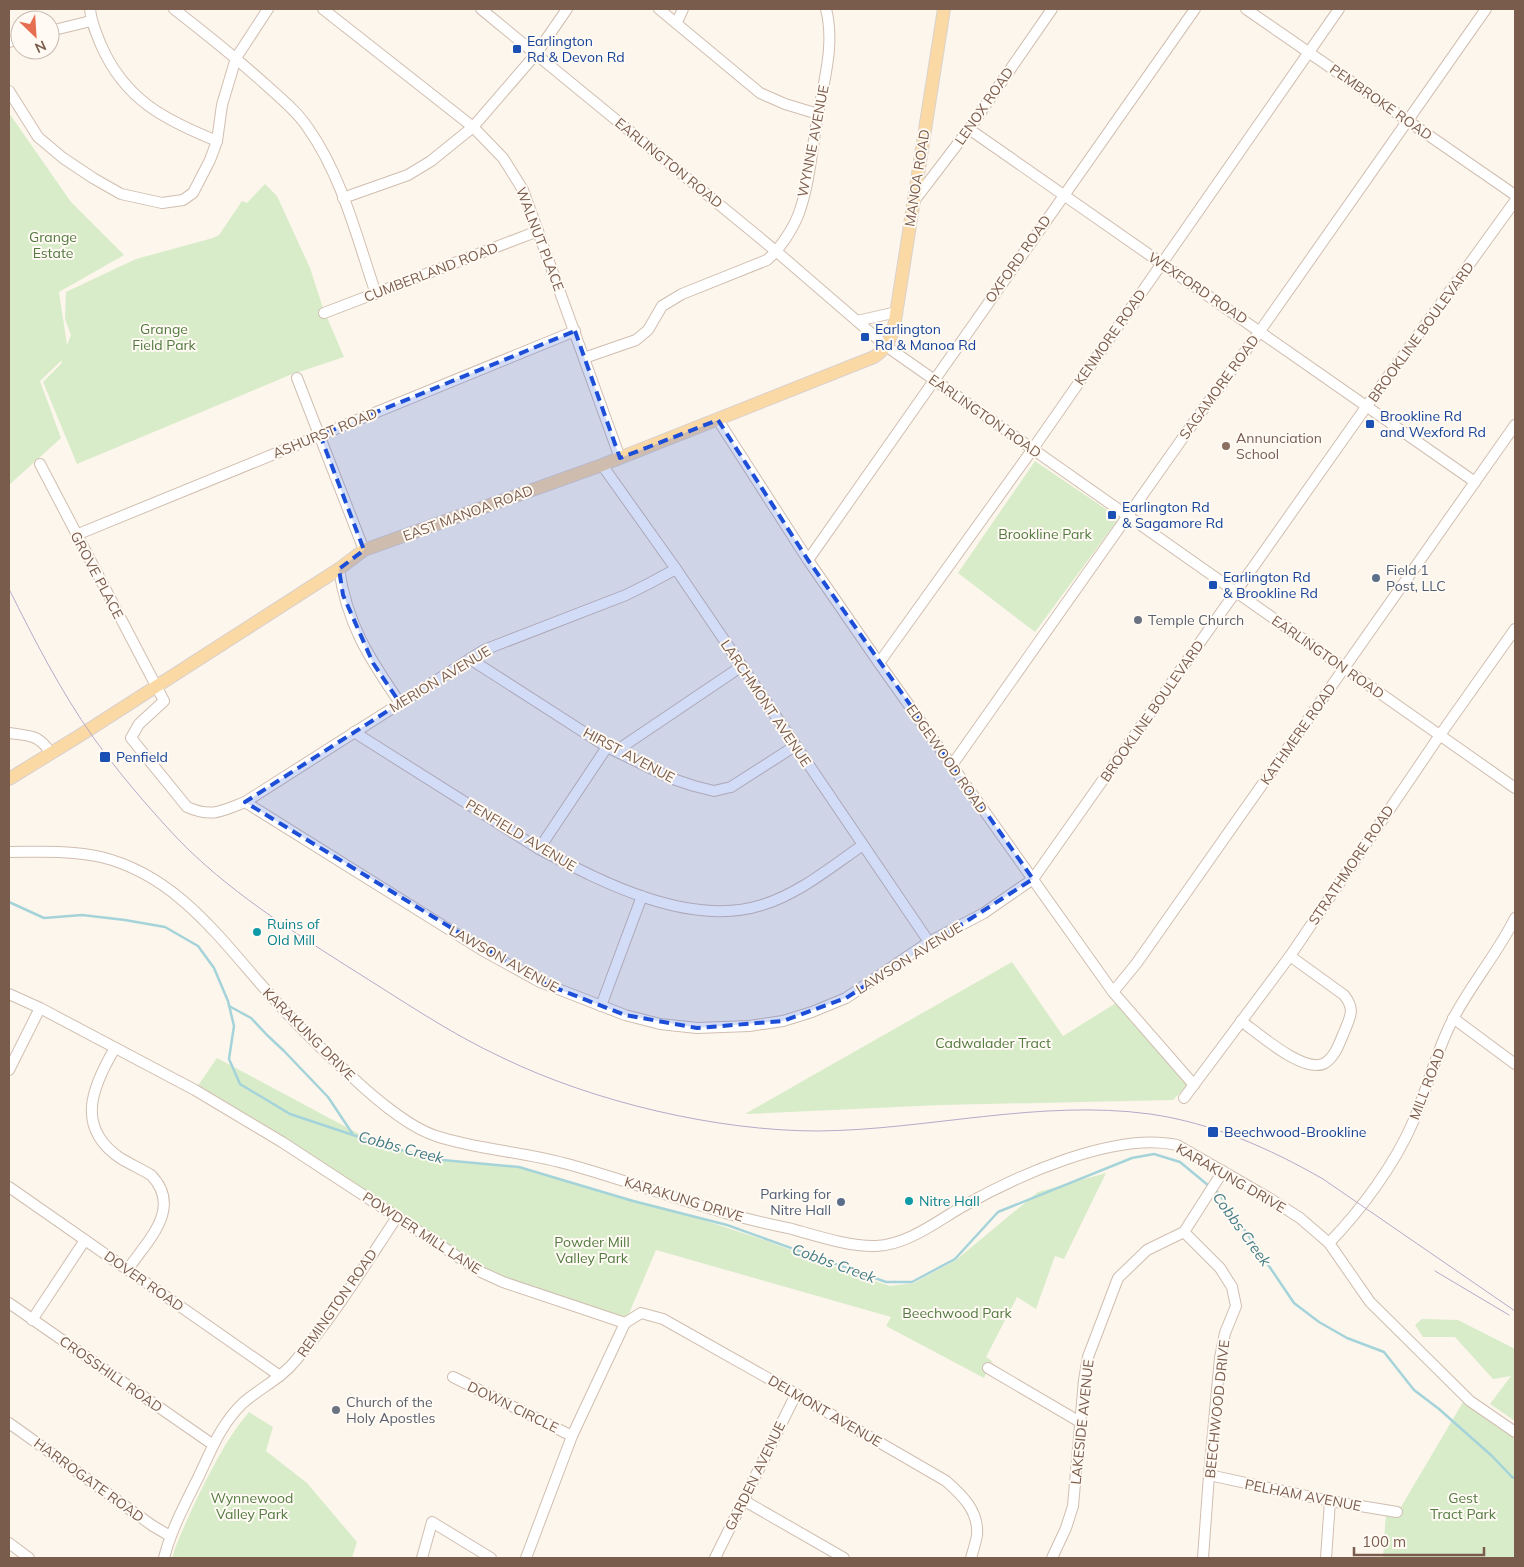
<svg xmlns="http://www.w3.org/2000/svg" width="1524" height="1567" viewBox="0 0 1524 1567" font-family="Mulish,sans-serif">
<rect width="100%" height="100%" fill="#fdf6ec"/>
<!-- green -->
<g fill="#d8ecc9">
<polygon points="9,113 71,202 124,255 59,292 67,345 71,335 65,319 66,292 136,259 213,238 219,235 242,201 247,203 265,184 277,196 310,268 323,308 344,357 290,375 77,464 43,382 61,364 62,360 40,381 61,438 9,485"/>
<polygon points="1035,461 1119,518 1035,632 958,573"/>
<polygon points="1012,962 1063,1036 1116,1003 1188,1085 1173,1100 941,1105 745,1114"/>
<polygon points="217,1058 374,1142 432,1159 519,1167 608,1193 673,1210 767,1241 859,1276 890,1286 914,1283 956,1260 1038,1192 1106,1173 1064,1259 1055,1256 1036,1309 1017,1297 986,1357 992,1361 984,1378 886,1326 891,1317 656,1250 625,1323 503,1282 195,1090"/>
<polygon points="1422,1319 1458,1320 1515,1349 1515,1421 1490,1404 1511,1376 1493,1379 1455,1337 1423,1337 1415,1325"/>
<polygon points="1463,1402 1515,1439 1515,1558 1383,1558 1386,1511 1398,1512"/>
<path d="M249,1412l24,15 -7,24 41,32 50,59 -5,16h-180c5,-17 13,-33 20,-49 16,-33 33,-69 57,-97z"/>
</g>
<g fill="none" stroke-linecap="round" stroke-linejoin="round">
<!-- stream -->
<g stroke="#a5d3da" stroke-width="2.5">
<polyline points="9,902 44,918 82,915 125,920 165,927 198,946 214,968 228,1001 234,1026 229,1059 240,1084 290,1114 374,1142 432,1159 519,1167 633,1201 727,1225 886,1282 912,1282 955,1259 998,1212 1132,1158 1154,1154 1180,1162 1209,1186"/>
<polyline points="229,1006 251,1018 267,1035 284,1051 328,1097 352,1133"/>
<polyline points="1214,1189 1218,1193 1233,1213 1294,1303 1319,1322 1347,1338 1384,1352 1414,1390 1439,1409 1492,1456 1512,1477 1515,1478"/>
</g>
<defs>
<g id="minor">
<path d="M90,9c1,13 6,24 11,36 24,55 64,75 116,96"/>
<path d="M174,9c31,24 62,49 91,75 15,14 32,27 43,44 34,48 49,110 68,166"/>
<polyline points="323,9 473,127 503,158 523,190 620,458"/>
<polyline points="481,9 777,252 886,346 1515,788"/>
<polyline points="659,9 760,93 785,104 818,114"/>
<polyline points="1246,9 1515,195"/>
<polyline points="677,22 683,9"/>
<polyline points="50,31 91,21"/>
<polyline points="9,42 20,39"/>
<polyline points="9,91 38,137 63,158 93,178 121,194 162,203 183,200 193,193 210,160 217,141 222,105 236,58 268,9"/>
<polyline points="969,129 1475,482"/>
<polyline points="343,198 408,175 431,161 473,127 536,54 567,9"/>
<polyline points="914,201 969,129 1052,9"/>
<polyline points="324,313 538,231"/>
<polyline points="857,321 897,312"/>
<path d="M584,358l52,-18 12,-10 14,-24 20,-12 85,-34c13,-11 26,-31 32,-47 11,-31 13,-66 19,-98 6,-35 17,-71 8,-106"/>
<polyline points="297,378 364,550"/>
<polyline points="718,420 808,560 879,663 1113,992 1194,1085"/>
<path d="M40,464l124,237 -25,23 -8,14 56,69c25,11 35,4 58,-5l237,148 58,32 85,33 35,9 37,4 52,-2 34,-5 29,-9 34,-14 83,-56 55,-29 49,-34 338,-479 144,-199"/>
<polyline points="602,465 676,569 929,942"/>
<polyline points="76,535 575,331"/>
<polyline points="808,560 1195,9"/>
<path d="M339,569c8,55 30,89 61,134"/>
<polyline points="470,659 607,747 673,779 694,786 714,791 731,787 795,746"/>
<polyline points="879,663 1032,450 1339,9"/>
<path d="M354,732l185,117c63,33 150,79 223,56 37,-11 70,-39 101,-60"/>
<path d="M9,733c20,3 29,1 41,19"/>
<polyline points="616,751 742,666"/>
<polyline points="952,765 1194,422 1260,331 1486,9"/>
<polyline points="245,802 484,650 626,595 648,584 676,569"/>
<polyline points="539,849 607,747"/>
<path d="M9,852c30,0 62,-2 92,5 70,17 112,72 157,124 28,33 59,64 92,94 21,20 58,52 86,61 43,14 90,16 135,29 50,14 100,32 151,47 23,7 47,12 70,17 25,7 59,18 84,17 30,-1 59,-23 84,-38 54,-31 154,-77 217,-63l92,53 31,20 29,25 41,59 100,99 45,31"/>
<polyline points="1113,992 1136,964 1515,425"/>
<polyline points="9,994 40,1008 195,1090 282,1142 481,1272 503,1282 625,1323"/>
<polyline points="601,1006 642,896"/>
<polyline points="1453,1018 1515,1064"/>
<path d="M1241,1021c17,12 64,54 84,42 11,-7 15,-22 20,-33 6,-15 10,-21 -1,-35l-54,-39"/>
<path d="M115,1048c-23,39 -40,79 5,110 10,6 21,11 31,17 32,33 -3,65 -23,94"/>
<polyline points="9,1070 40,1008"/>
<polyline points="1184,1098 1290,956 1440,735 1515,629"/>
<polyline points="9,1187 280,1376"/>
<polyline points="1184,1232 1220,1268 1232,1287 1236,1306 1225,1333 1220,1358 1209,1475 1203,1558"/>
<polyline points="1184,1232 1223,1171"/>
<path d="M1329,1243c32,-33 66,-79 84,-121 15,-34 23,-71 40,-103 18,-35 45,-66 62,-101"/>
<polyline points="9,1303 212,1444"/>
<polyline points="32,1320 85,1240"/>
<path d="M625,1323l16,-10 22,6 133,75 150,87c16,14 33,30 31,54 -1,7 -4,16 -6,23"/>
<polyline points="988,1368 1080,1422"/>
<polyline points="453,1377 572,1436"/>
<polyline points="9,1423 153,1526 170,1536"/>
<polyline points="1209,1475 1330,1501 1397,1512"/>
<polyline points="743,1500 844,1558"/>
<polyline points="9,1543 29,1558"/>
<path d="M164,1558c7,-28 21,-54 34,-80 13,-27 22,-53 45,-75 17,-15 39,-25 53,-43 38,-44 69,-95 101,-143"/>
<polyline points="422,1558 432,1522 491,1558"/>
<polyline points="526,1558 572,1436 625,1323"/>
<polyline points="715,1558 796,1394"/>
<polyline points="1052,1558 1066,1528 1073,1506 1084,1380 1088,1357 1118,1278 1147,1250 1184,1232"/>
<polyline points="1326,1558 1330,1501"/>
</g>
<path id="major" d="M9,779l70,-43 260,-167 25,-19 238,-85 272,-108c12,-8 16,-17 20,-30l50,-318"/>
</defs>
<!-- minor casing -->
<use href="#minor" stroke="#d1beb0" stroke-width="12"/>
<!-- major casing -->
<use href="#major" stroke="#dad1cd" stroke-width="14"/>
<!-- minor -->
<use href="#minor" stroke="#fff" stroke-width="10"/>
<!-- major -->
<use href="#major" stroke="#fbd9a5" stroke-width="12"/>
<!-- tram -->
<g stroke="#b9a8c9" stroke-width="1">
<path d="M9,589c25,50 51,101 84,148 25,35 54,69 84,101 50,52 112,91 173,130 50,31 99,65 153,90 91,44 214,73 315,73 110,-1 221,-32 332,-17 62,9 119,34 173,65l192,132"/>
<polyline points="1435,1271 1509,1315"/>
</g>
</g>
<!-- marked area -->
<path fill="#1d4ed8" fill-opacity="0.2" stroke="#1d4ed8" stroke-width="4" stroke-dasharray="10 6" stroke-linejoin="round" d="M575,331l45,127 98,-38 90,140 225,319 -187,119 -63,23 -86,7 -72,-13 -85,-33 -295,-180 155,-99 -27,-40 -30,-68 -4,-26 25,-19 -44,-115z"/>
<!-- markers -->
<g fill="#1a4fb4" stroke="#fffaf3" stroke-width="2">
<rect x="512" y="44" width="10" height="10" rx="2.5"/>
<rect x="860" y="332" width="10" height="10" rx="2.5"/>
<rect x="1365" y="419" width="10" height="10" rx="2.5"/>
<rect x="1107" y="510" width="10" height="10" rx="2.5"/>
<rect x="1208" y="580" width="10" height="10" rx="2.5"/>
<rect x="99" y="751" width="12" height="12" rx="2.5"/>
<rect x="1207" y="1126" width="12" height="12" rx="2.5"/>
</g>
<circle fill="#8d6e63" stroke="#fffaf3" stroke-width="2" cx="1226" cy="446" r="5"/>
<g fill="#5c6f8a" stroke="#fffaf3" stroke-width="2">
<circle cx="1376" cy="578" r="5"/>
<circle cx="841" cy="1202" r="5"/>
</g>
<g fill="#6b7280" stroke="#fffaf3" stroke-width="2">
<circle cx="1138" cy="620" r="5"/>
<circle cx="336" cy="1410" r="5"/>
</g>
<g fill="#0f9aa8" stroke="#fffaf3" stroke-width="2">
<circle cx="257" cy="932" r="5"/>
<circle cx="909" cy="1201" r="5"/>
</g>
<g text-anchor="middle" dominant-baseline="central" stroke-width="4" stroke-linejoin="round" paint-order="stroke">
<!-- transit labels -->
<g font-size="14" fill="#164399" stroke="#fffaf3" text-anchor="start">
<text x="527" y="41">Earlington<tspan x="527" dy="16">Rd &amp; Devon Rd</tspan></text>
<text x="875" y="329">Earlington<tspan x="875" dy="16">Rd &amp; Manoa Rd</tspan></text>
<text x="1380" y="416">Brookline Rd<tspan x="1380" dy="16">and Wexford Rd</tspan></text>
<text x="1122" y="507">Earlington Rd<tspan x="1122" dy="16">&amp; Sagamore Rd</tspan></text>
<text x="1223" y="577">Earlington Rd<tspan x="1223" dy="16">&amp; Brookline Rd</tspan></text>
<text x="116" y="757">Penfield</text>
<text x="1224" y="1132">Beechwood-Brookline</text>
</g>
<!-- street labels -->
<g font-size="14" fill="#7a5c4d" stroke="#fffaf3">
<text transform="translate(1381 102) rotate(35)">PEMBROKE ROAD</text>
<text transform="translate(984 106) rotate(-55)">LENOX ROAD</text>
<text transform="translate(813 141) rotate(-79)">WYNNE AVENUE</text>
<text transform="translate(669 163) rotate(39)">EARLINGTON ROAD</text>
<text transform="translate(917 178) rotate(-81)">MANOA ROAD</text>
<text transform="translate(540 239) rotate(69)">WALNUT PLACE</text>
<text transform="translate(1018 259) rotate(-55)">OXFORD ROAD</text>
<text transform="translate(431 272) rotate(-21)">CUMBERLAND ROAD</text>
<text transform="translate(1198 288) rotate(34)">WEXFORD ROAD</text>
<text transform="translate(1421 332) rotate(-54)">BROOKLINE BOULEVARD</text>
<text transform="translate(1110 337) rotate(-55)">KENMORE ROAD</text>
<text transform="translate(1219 387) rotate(-54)">SAGAMORE ROAD</text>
<text transform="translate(985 416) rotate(35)">EARLINGTON ROAD</text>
<text transform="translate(325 433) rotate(-22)">ASHURST ROAD</text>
<text transform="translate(468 513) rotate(-20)">EAST MANOA ROAD</text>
<text transform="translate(97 575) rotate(62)">GROVE PLACE</text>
<text transform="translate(1328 657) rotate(35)">EARLINGTON ROAD</text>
<text transform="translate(440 679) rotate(-31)">MERION AVENUE</text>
<text transform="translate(766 703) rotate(56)">LARCHMONT AVENUE</text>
<text transform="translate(1152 711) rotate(-55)">BROOKLINE BOULEVARD</text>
<text transform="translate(1298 734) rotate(-55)">KATHMERE ROAD</text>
<text transform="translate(629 755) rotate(28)">HIRST AVENUE</text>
<text transform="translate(947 759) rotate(55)">EDGEWOOD ROAD</text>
<text transform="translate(521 835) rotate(31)">PENFIELD AVENUE</text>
<text transform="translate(1351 865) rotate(-56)">STRATHMORE ROAD</text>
<text transform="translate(909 958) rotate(-32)">LAWSON AVENUE</text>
<text transform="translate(504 959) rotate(29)">LAWSON AVENUE</text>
<text transform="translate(309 1034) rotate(45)">KARAKUNG DRIVE</text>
<text transform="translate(1427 1084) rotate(-69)">MILL ROAD</text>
<text transform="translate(1231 1178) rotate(30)">KARAKUNG DRIVE</text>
<text transform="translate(684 1199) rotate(17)">KARAKUNG DRIVE</text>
<text transform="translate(422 1233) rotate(33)">POWDER MILL LANE</text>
<text transform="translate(144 1281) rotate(35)">DOVER ROAD</text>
<text transform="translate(337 1303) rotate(-55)">REMINGTON ROAD</text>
<text transform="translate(111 1374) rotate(35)">CROSSHILL ROAD</text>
<text transform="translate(513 1407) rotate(26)">DOWN CIRCLE</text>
<text transform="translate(1217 1409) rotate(-84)">BEECHWOOD DRIVE</text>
<text transform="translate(825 1411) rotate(30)">DELMONT AVENUE</text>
<text transform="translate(1082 1422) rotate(-84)">LAKESIDE AVENUE</text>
<text transform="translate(755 1476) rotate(-64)">GARDEN AVENUE</text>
<text transform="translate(89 1480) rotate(36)">HARROGATE ROAD</text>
<text transform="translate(1303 1495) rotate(11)">PELHAM AVENUE</text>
</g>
<!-- park labels -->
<g font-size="14" fill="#537a41" stroke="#fffaf3">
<text x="53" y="237">Grange<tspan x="53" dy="16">Estate</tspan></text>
<text x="164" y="329">Grange<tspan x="164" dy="16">Field Park</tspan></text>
<text x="1045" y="534">Brookline Park</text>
<text x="993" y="1043">Cadwalader Tract</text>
<text x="592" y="1242">Powder Mill<tspan x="592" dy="16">Valley Park</tspan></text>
<text x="957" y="1313">Beechwood Park</text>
<text x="252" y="1498">Wynnewood<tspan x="252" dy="16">Valley Park</tspan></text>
<text x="1463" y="1498">Gest<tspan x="1463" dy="16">Tract Park</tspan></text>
</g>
<!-- education labels -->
<g font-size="14" fill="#785e54" stroke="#fffaf3" text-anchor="start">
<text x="1236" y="438">Annunciation<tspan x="1236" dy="16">School</tspan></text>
</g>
<!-- service labels -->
<g font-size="14" fill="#4e5e75" stroke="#fffaf3" text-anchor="start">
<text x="1386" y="570">Field 1<tspan x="1386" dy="16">Post, LLC</tspan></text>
<text x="831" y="1194" text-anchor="end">Parking for<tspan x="831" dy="16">Nitre Hall</tspan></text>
</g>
<!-- worship labels -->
<g font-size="14" fill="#5b616d" stroke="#fffaf3" text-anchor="start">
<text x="1148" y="620">Temple Church</text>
<text x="346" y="1402">Church of the<tspan x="346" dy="16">Holy Apostles</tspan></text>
</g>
<!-- culture labels -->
<g font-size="14" fill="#0d838f" stroke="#fffaf3" text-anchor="start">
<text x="267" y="924">Ruins of<tspan x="267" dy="16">Old Mill</tspan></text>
<text x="919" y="1201">Nitre Hall</text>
</g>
<!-- water labels -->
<g font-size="15" font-style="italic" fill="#437c86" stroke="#fffaf3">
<text transform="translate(401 1147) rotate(15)">Cobbs Creek</text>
<text transform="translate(1242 1229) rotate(54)">Cobbs Creek</text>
<text transform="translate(834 1263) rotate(20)">Cobbs Creek</text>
</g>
</g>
<!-- border -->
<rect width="1524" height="1567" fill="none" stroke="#7a5c4d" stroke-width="20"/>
<!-- north arrow -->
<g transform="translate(35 35) rotate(155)"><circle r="24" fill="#fffaf3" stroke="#cabbb1"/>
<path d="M0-4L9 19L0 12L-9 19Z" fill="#e76f51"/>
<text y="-8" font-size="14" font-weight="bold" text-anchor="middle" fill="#7a5c4d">N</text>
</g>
<!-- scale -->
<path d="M1354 1547v8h130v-8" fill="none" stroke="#7a5c4d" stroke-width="2.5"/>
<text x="1362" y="1547" font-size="15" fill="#7a5c4d" stroke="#fffaf3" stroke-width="4" paint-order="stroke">100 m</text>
</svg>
